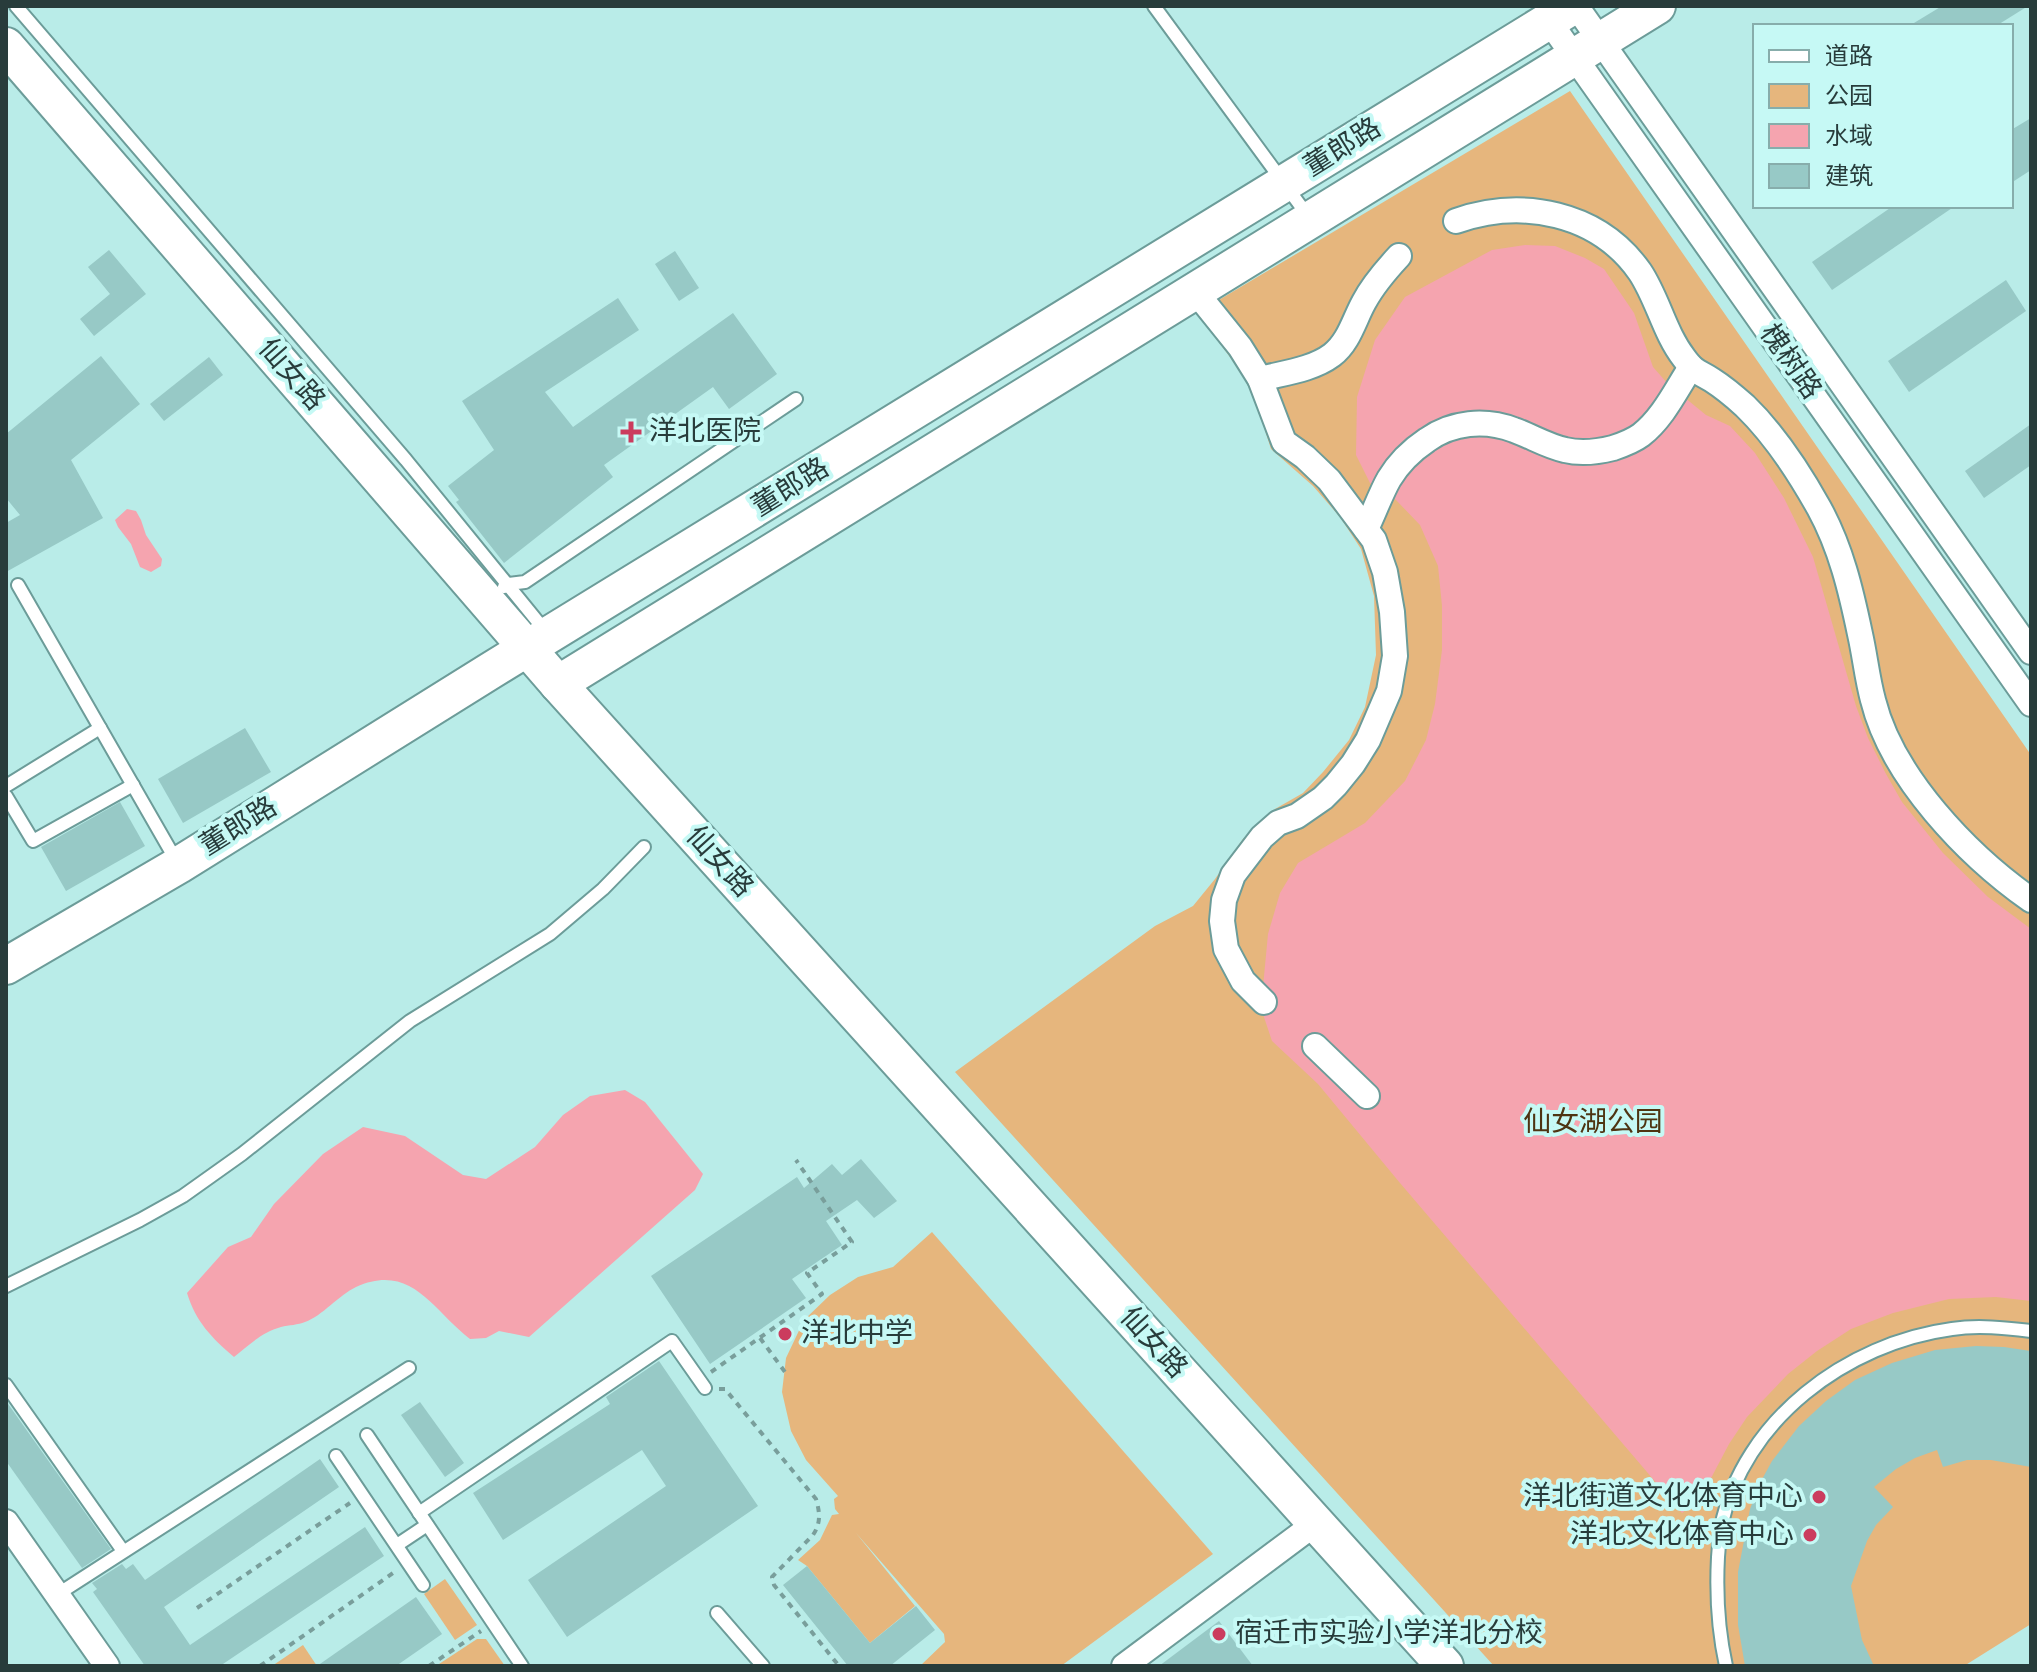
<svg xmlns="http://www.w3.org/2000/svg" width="2037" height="1672" viewBox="0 0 2037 1672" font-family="'Alegreya Sans','Noto Sans SC',sans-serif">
<rect width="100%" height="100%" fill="#b9ece8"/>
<!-- green -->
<g fill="#e6b67d">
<polygon points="1570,91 2031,755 2031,1624 1964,1666 1494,1666 955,1072 1155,926 1193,906 1215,879 1243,839 1275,809 1303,793 1323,772 1349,740 1365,707 1376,655 1374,596 1361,549 1340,517 1313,486 1271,449 1253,392 1230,357 1197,313"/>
<polygon points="932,1232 1213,1554 1061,1666 920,1666 945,1642 944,1634 856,1533 915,1606 870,1643 807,1566 798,1560 820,1540 832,1515 839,1514 835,1509 834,1499 838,1496 806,1460 791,1431 782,1392 786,1358 804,1320 830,1295 858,1277 893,1267"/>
<polygon points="445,1579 477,1625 455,1640 424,1594"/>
<polygon points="477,1639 486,1639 505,1666 436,1666"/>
<polygon points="303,1645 317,1666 272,1666"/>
</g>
<!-- water -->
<g fill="#f5a4af">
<polygon points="1525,245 1555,246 1585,258 1604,269 1634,313 1653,367 1668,384 1706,415 1730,426 1755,453 1784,498 1813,557 1856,706 1868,738 1886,774 1902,802 1943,853 1988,897 2031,929 2031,1301 1996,1297 1949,1299 1893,1313 1851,1329 1817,1351 1788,1374 1747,1417 1729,1444 1700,1499 1682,1513 1400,1183 1318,1084 1272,1041 1261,1008 1268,934 1280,893 1298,863 1365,823 1405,781 1426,740 1435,704 1442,650 1442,606 1438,566 1420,525 1396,500 1370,483 1356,455 1357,397 1375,340 1405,297 1492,250"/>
<polygon points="127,509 136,511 141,520 146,535 162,559 161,566 151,572 140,567 131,544 118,527 115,520"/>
<path d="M625,1090l20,12 58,72 -8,16 -166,147 -30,-6 -13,7 -16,1c-37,-28 -58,-77 -114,-52 -17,8 -34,29 -51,35 -7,3 -16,3 -24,5 -19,5 -32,18 -47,30 -23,-20 -38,-35 -47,-64l41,-46 23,-10 23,-33 49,-50 40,-27 42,9 58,39 23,4 49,-32 28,-32 27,-19z"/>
</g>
<!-- building -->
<g fill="#97c9c6">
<polygon points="1942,6 2028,6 1996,26 1909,26"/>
<polygon points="2031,118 2031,170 2011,183 2011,130"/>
<polygon points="1893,206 1955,206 1832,290 1812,262"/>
<polygon points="109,250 146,294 94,336 80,319 110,294 88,267"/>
<polygon points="675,251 699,288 679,301 655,264"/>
<polygon points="2006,280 2026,311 1909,392 1888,361"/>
<polygon points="618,298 639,330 545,392 573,427 733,313 777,374 729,409 713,387 604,465 613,477 504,563 456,502 459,500 448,486 494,450 462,401"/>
<polygon points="101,356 140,404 71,460 103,518 6,572 6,523 20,515 6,498 6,434"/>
<polygon points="209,357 223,375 164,421 150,404"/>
<polygon points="2031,424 2031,465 1984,498 1965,471"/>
<polygon points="245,728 271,772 183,823 158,779"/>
<polygon points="120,802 145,846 66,891 41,847"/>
<polygon points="861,1159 897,1201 874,1218 857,1200 826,1221 842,1245 792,1279 806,1298 710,1364 651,1276 797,1177 804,1188 832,1164 842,1175"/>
<polygon points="1976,1346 2004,1347 2031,1351 2031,1467 1991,1460 1967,1460 1943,1467 1937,1450 1915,1458 1896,1469 1874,1487 1893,1507 1876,1525 1867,1541 1851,1586 1862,1640 1874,1666 1745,1666 1738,1625 1738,1572 1750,1509 1760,1483 1772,1461 1799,1426 1826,1401 1855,1380 1892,1363 1935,1350"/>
<polygon points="659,1361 758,1506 567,1637 528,1580 666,1486 642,1450 503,1540 473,1493 610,1404 606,1397"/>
<polygon points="6,1401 111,1549 82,1568 6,1461"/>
<polygon points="420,1402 464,1463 445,1477 401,1415"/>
<polygon points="320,1459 339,1487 164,1607 190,1645 365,1527 384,1556 220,1666 145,1666 93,1592 97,1589 92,1583 122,1564 126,1569 133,1564 145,1580"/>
<polygon points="807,1566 870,1643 916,1606 935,1630 890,1666 848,1666 783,1585"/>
<polygon points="416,1597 442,1634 396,1666 317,1666"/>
<polygon points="1219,1621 1253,1666 1159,1666"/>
</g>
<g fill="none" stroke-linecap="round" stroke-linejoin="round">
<defs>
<g id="lane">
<polyline points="16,6 406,460 538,622"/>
<polyline points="1154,6 1308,216"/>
<polyline points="18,585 177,862"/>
<polyline points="504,587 508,584 525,582 796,399"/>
<polyline points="6,786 100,728"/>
<polyline points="6,796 33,841 133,785"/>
<polyline points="6,1286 140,1220 183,1196 242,1154 410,1021 550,934 603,889 644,847"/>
<polyline points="6,1385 123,1551"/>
<polyline points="367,1435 522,1666"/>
<polyline points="336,1456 423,1585"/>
<polyline points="419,1513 672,1341 705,1388"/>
<polyline points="397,1545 427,1525"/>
<polyline points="58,1594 409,1368"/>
<polyline points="717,1613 763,1666"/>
<path d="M1726,1666c-8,-36 -10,-71 -8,-109 1,-10 1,-20 3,-30 22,-107 126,-184 231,-198 26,-4 53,-1 79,2"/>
</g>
<g id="street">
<polyline points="1576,6 2031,652"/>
<polyline points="1549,21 2031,704"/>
<path d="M1456,221c66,-23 142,-9 184,51 18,27 24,60 44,86 11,15 14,13 28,22 11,7 23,17 33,26 30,29 54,66 74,102 22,40 32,83 41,126 5,22 7,44 13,66 19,77 94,155 158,200"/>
<polyline points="1195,291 1240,347 1260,379 1284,442 1305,457 1329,480 1374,540 1385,572 1392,612 1395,656 1389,691 1368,740 1353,764 1336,785 1323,798 1297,816 1278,823 1262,837 1233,875 1224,900 1222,921 1226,949 1243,981 1264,1002"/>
<path d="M1260,379c23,-6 52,-9 72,-24 17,-13 22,-35 32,-53 9,-17 22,-32 35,-46"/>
<path d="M1366,529c8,-16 14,-34 23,-50 9,-15 23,-29 38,-39 25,-18 58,-21 87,-10 17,6 33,16 51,20 16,4 32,2 48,-2 9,-3 20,-7 28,-13 22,-17 35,-45 50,-68"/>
<polyline points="1315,1046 1367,1096"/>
<polyline points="6,1522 107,1666"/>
<polyline points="1124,1666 1316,1523"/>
</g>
<g id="secondary">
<polyline points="6,46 558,684 1445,1666"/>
<polyline points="558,684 1657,6"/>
<polyline points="6,966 179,865 490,671 1573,6"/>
</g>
</defs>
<!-- lane casing -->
<use href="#lane" stroke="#6c9c99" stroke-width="16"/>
<!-- street casing -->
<use href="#street" stroke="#6c9c99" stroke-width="28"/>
<!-- secondary casing -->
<use href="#secondary" stroke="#6c9c99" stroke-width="40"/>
<!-- path -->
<g stroke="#799e9b" stroke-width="4" stroke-dasharray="6 6" stroke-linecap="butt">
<polyline points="760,1338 785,1372"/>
<polyline points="711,1372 822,1294 807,1273 852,1242 796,1160"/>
<path d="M719,1389h6l91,110c4,14 5,24 -3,36l-41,42 2,8 65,81"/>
<polyline points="197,1608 350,1503"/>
<polyline points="260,1666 396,1571"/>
<polyline points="429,1666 481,1631"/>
</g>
<!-- lane -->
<use href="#lane" stroke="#fff" stroke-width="12"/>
<!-- street -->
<use href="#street" stroke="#fff" stroke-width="24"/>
<!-- secondary -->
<use href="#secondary" stroke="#fff" stroke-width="36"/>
</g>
<!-- markers -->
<g fill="#cb3c5e" stroke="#c6f9f5" stroke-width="3">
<path d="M627 420h8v8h8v8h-8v8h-8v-8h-8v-8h8z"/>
<circle cx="785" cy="1334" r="8"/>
<circle cx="1819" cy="1497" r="8"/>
<circle cx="1810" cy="1535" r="8"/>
<circle cx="1219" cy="1634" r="8"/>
</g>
<g text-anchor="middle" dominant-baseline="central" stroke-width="8" stroke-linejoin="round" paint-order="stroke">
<!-- street labels -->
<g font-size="28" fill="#283c3b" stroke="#c6f9f5">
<text transform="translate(1343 148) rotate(-32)">董郎路</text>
<text transform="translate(1790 362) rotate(55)">槐树路</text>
<text transform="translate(291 375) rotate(49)">仙女路</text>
<text transform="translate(791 488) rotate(-32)">董郎路</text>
<text transform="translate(239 827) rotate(-32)">董郎路</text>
<text transform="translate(719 862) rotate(48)">仙女路</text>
<text transform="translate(1153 1343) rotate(48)">仙女路</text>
</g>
<!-- poi labels -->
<g font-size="28" fill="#283c3b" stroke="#c6f9f5" text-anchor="start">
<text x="649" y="432">洋北医院</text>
<text x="801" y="1334">洋北中学</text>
<text x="1803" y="1497" text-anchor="end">洋北街道文化体育中心</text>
<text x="1794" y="1535" text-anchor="end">洋北文化体育中心</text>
<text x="1235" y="1634">宿迁市实验小学洋北分校</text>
</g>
<!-- park labels -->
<g font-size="28" fill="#4e3412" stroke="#c6f9f5">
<text x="1593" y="1123">仙女湖公园</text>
</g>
</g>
<!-- border -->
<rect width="2037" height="1672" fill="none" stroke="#283c3b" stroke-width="16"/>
<!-- legend -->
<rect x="1753" y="24" width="260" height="184" fill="#c6f9f5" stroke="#87adab" stroke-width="2"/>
<rect x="1769" y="50" width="40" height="12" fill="#ffffff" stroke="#87adab" stroke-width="2"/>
<text x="1825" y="64" font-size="24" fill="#283c3b">道路</text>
<rect x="1769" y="84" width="40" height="24" fill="#e6b67d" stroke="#87adab" stroke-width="2"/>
<text x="1825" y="104" font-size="24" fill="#283c3b">公园</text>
<rect x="1769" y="124" width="40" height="24" fill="#f5a4af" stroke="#87adab" stroke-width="2"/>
<text x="1825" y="144" font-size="24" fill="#283c3b">水域</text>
<rect x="1769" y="164" width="40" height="24" fill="#97c9c6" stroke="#87adab" stroke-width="2"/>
<text x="1825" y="184" font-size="24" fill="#283c3b">建筑</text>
</svg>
